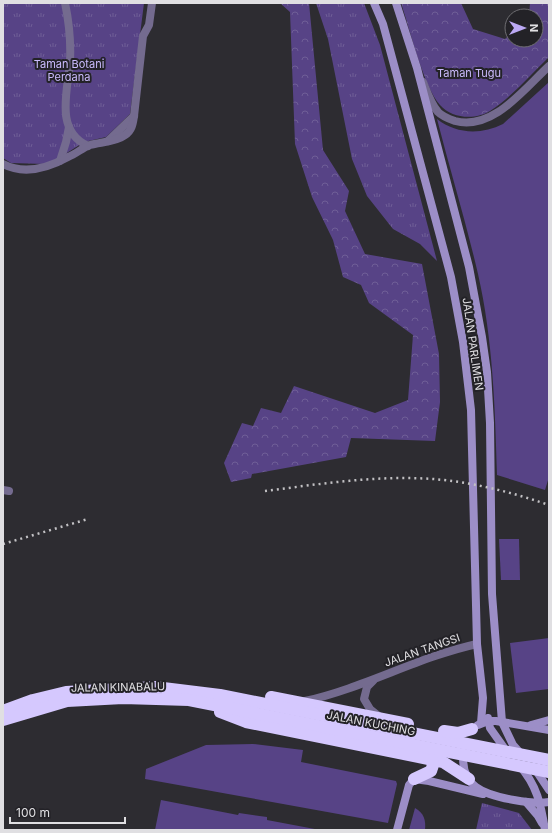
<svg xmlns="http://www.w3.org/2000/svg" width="552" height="833" viewBox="0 0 552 833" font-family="Inter,sans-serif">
<defs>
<pattern id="forest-crowns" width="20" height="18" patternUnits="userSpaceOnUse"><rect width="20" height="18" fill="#574386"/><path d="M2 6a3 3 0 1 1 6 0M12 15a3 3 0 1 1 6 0" fill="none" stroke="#6f5e97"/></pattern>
<pattern id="park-tufts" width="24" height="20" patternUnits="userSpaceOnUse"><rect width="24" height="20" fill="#574386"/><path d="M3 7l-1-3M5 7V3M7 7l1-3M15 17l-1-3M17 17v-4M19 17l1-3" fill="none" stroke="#6f5e97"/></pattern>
</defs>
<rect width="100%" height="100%" fill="#2d2c31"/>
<!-- green -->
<g fill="#574386">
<path d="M549,82v395l-4,13 -48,-15c-2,-67 -4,-135 -19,-201 -12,-52 -28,-104 -41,-155 19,15 44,16 66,5z"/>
<polygon points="499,539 519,539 520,580 501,580"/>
<polygon points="549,638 549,689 516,693 510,643"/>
<polygon points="253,744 303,750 301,762 396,781 397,784 388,823 145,779 146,769 206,745"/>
<polygon points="161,800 238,815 239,813 267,817 267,820 320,830 155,830"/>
<path d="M415,808c9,5 11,12 10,22h-16z"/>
</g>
<!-- forest -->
<g fill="url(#forest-crowns)">
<polygon points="280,3 309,3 323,150 349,191 345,211 365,254 422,264 439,354 440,402 435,441 351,438 346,457 252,474 251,478 231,482 224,463 242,423 253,426 261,408 281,413 294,386 375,413 408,400 413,335 369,303 361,285 343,277 333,240 312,197 295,144 290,12"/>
<path d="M401,3h60l12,26 32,10 7,-7v8h24v-24h-7l1,-13h19v54c-19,18 -37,40 -59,54 -14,9 -38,8 -50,-6 -16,-17 -31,-78 -39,-102z"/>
</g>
<!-- park -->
<g fill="url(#park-tufts)">
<polygon points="3,3 144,3 130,114 106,137 84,142 59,158 45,164 11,163 3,158"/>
<polygon points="316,3 364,3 380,45 437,261 420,244 393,229 367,196 352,159 328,39"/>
<polygon points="482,803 519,813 532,830 476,830"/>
</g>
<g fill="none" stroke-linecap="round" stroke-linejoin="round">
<!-- street -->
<g stroke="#746b8f" stroke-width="8">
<path d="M65,3c4,19 6,38 5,58 -2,29 -16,70 18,85"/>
<path d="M423,82c4,10 8,22 15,30 4,4 11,7 17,9 38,10 69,-32 94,-55"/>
<polyline points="108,141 134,116"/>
<polyline points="60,161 66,142 69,127"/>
<path d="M3,164c21,11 45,4 65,-7 8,-3 14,-9 22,-12 11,-3 26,-3 35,-10 7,-4 8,-12 9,-19l9,-80 6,-11 3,-22"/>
<polyline points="3,490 9,491"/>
<polyline points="373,681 367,687 364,699 370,709 380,717"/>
<path d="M305,701c59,-13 113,-44 172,-57"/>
</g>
<!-- secondary -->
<g stroke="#9c8ec7" stroke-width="8">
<polyline points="374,3 383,24 451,277 463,342 471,410 477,644 483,698 481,723"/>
<polyline points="396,3 417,68 469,267 482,337 487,372 490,423 492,594 502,722 513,745 522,755"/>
<polyline points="488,718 490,728 507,752"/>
<polyline points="478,725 488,721 496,721 549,730"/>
<polyline points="531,725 549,720"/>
<path d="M464,750c-6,37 21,45 50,50 11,2 24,4 35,2"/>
<path d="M519,765c18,20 22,40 26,65"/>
<polyline points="535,769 549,790"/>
<polyline points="526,802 538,816 542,823"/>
<polyline points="397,830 409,785 414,779 429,781 483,794"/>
</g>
<!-- highway -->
<g stroke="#d5c8fe" stroke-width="12">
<polyline points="271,697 408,724"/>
<polyline points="3,711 33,700 66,692 155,687 220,695 549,760"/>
<polyline points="220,712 246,722 443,762 469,779"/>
<polyline points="3,720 67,701 123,698 189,700 549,772"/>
<polyline points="444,731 458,733 472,729"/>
<polyline points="414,779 431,771 433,765 432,760"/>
</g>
<!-- rail -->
<g stroke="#c2c1c4" stroke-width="2.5" stroke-dasharray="2 4" stroke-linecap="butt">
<path d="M265,491c55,-7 112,-16 168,-12 39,3 78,13 116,26"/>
<polyline points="3,544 88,519"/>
</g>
</g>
<g text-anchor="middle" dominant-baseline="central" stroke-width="4" stroke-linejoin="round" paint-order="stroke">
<!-- park labels -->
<g font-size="11" fill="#cbbbfd" stroke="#232227">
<text x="69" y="64">Taman Botani<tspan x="69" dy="13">Perdana</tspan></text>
<text x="469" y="73">Taman Tugu</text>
</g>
<!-- street labels -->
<g font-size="11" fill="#e0dfe2" stroke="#232227">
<text transform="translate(473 344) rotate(82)">JALAN PARLIMEN</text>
<text transform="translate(422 650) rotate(-19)">JALAN TANGSI</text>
<text transform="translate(118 687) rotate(-1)">JALAN KINABALU</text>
<text transform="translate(371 723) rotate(11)">JALAN KUCHING</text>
</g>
</g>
<!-- border -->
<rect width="552" height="833" fill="none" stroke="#e0dfe2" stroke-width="8"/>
<!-- north arrow -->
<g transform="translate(524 28) rotate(90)"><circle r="19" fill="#232227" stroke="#6f6e72"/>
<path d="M0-3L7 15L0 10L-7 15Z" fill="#bca9f5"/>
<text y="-6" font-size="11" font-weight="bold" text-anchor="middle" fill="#e0dfe2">N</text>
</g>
<!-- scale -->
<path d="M10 817v6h115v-6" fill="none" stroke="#e0dfe2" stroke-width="2"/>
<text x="16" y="817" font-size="12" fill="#e0dfe2" stroke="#232227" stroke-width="3" paint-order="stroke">100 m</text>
</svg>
